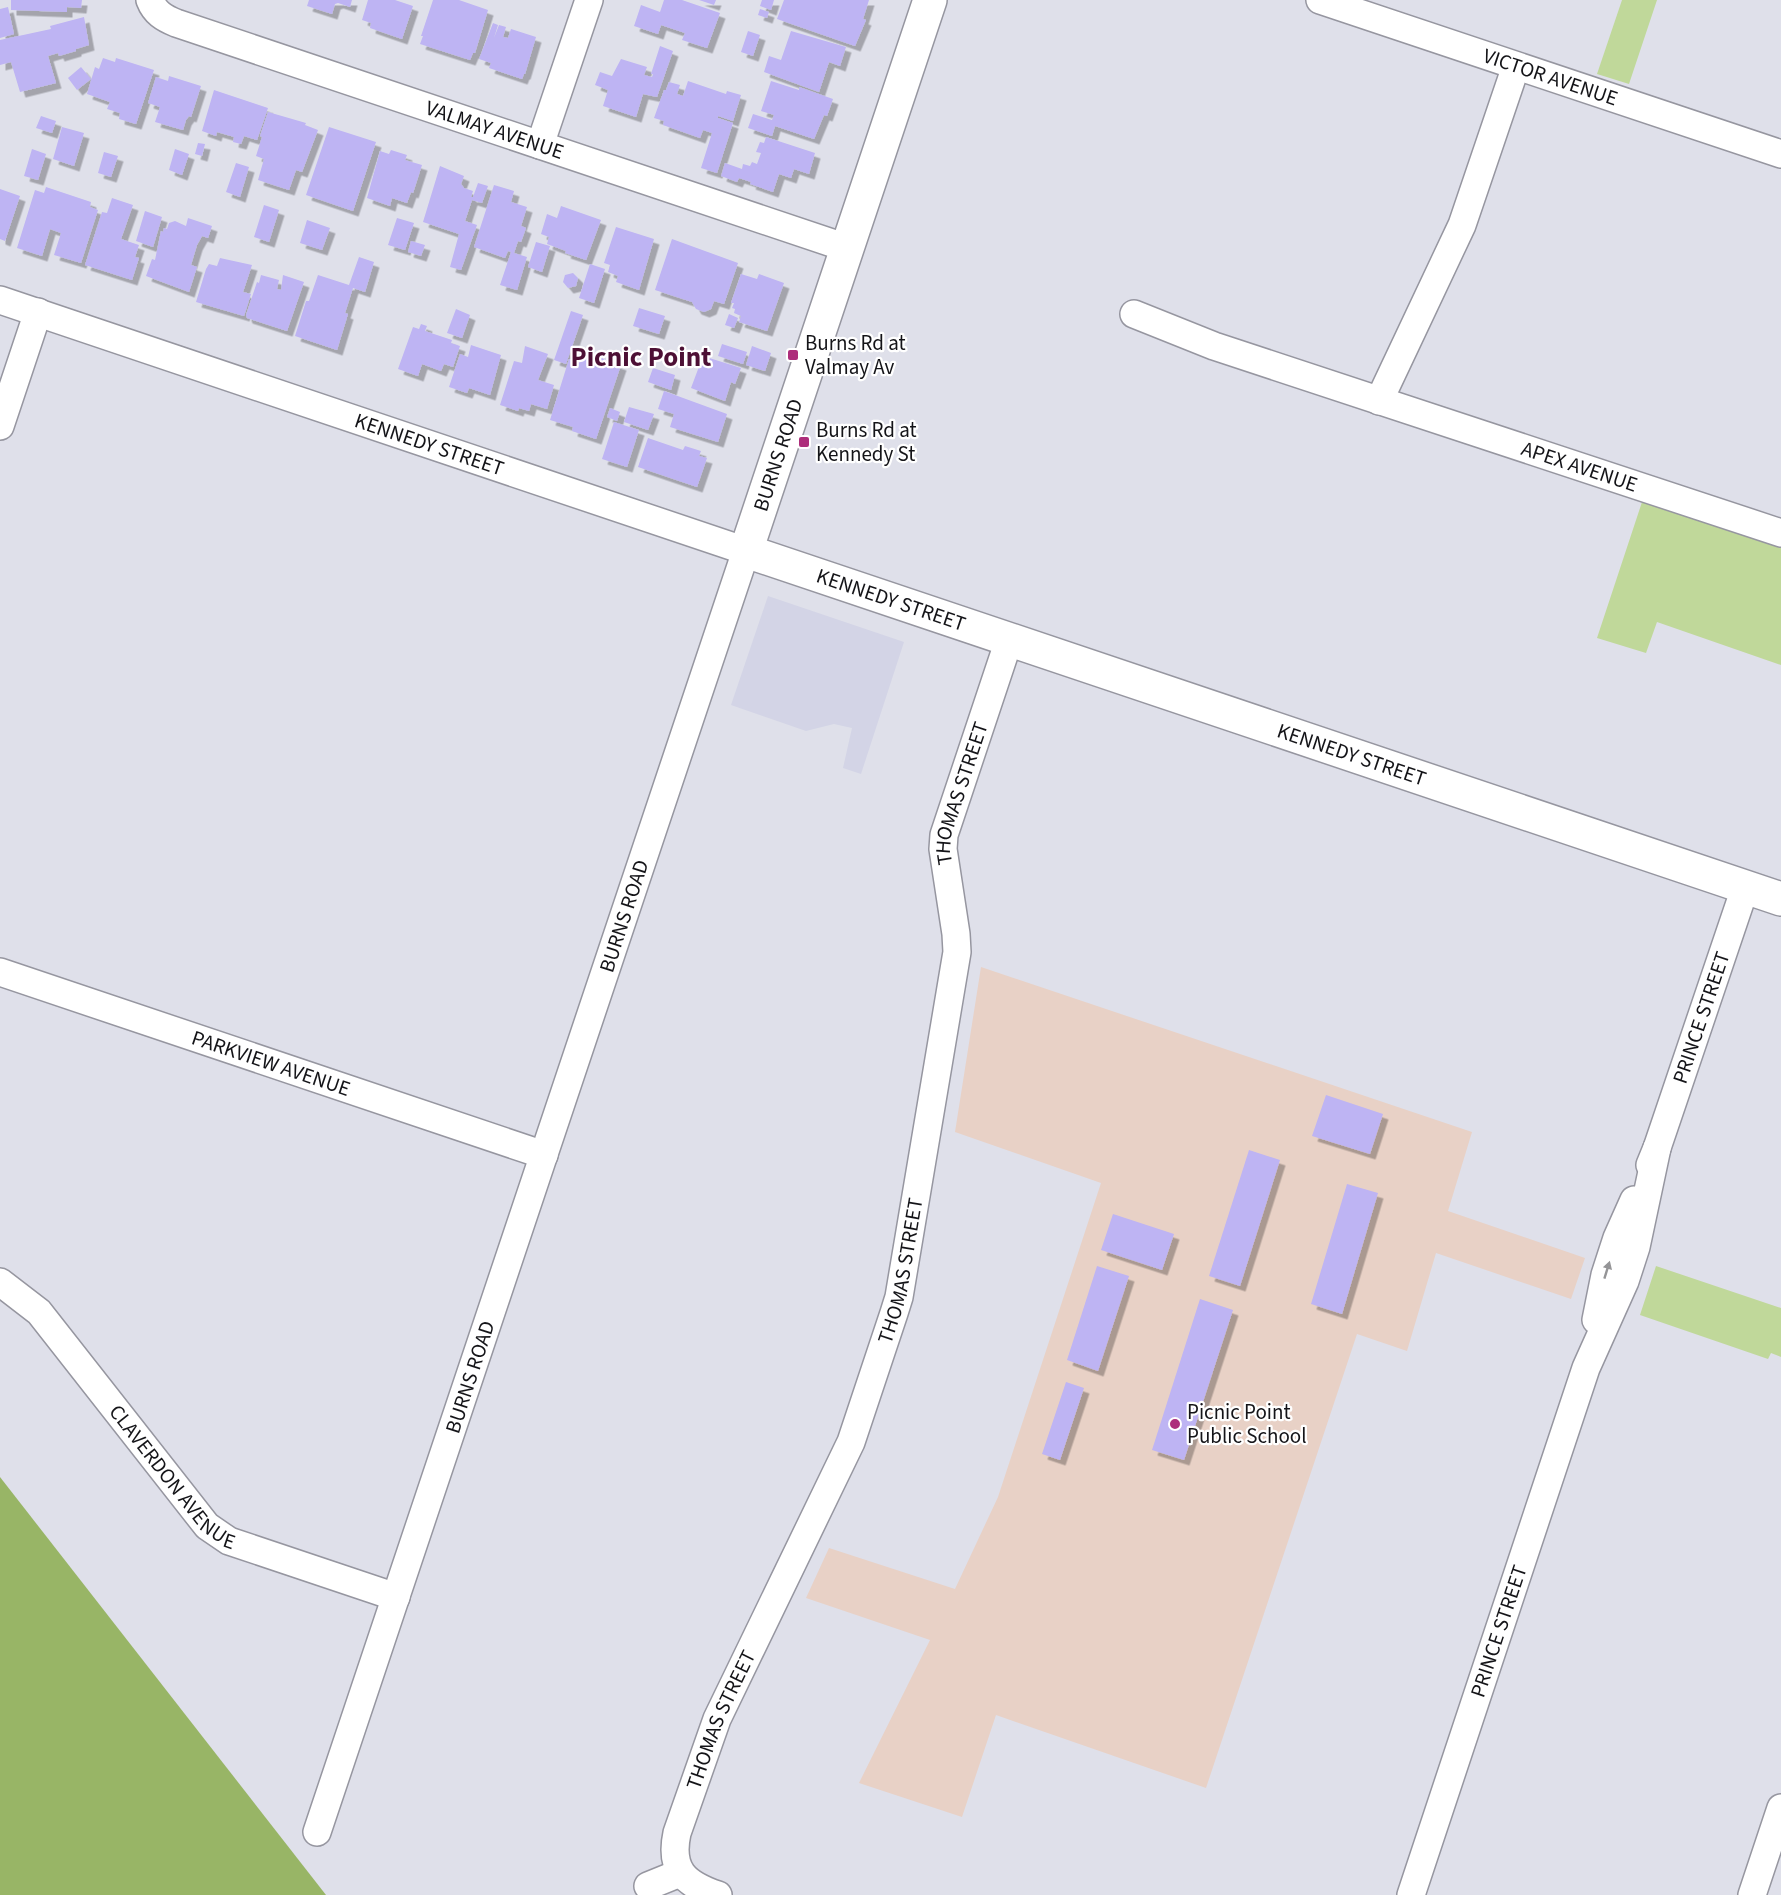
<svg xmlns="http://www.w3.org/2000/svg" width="1781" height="1895" viewBox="0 0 1781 1895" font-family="'Source Sans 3',sans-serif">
<defs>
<filter id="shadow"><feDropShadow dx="5.5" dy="5.5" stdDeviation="0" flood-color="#0004"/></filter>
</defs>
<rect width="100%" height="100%" fill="#dfe0ea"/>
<!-- built -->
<polygon fill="#d3d4e6" points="768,596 904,642 861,774 843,768 852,728 834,724 806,731 731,705"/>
<!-- education -->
<polygon fill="#e8d1c6" points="981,967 1472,1132 1448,1211 1585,1258 1571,1299 1436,1253 1407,1351 1357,1334 1206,1788 996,1715 962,1817 859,1783 930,1640 806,1598 829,1548 955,1589 998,1497 1101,1183 955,1132"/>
<!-- green -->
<g fill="#c0d89a">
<polygon points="1622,0 1657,0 1629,84 1597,74"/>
<polygon points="1642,502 1781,547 1781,665 1657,622 1646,653 1597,638"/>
<polygon points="1656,1266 1781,1308 1781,1357 1771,1353 1768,1359 1640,1315"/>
</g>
<!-- forest -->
<polygon fill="#98b566" points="0,1477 326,1895 0,1895"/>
<!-- building -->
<g fill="#beb4f3" filter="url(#shadow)">
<polygon points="11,0 82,0 81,8 67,7 67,12 11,10"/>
<polygon points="309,0 352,0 350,7 338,3 335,4 332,14 307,6"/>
<polygon points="368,0 395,0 413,6 402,39 370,28 371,23 362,20"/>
<polygon points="433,0 459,0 488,10 475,53 473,53 470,60 420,44 423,36 421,36"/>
<polygon points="664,0 682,0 720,13 707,48 682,40 685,33 661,25 658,34 634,26 641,5 660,12"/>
<polygon points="699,0 716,0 714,5"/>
<polygon points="762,0 774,0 771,10 760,6"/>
<polygon points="784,0 869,0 863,19 866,20 855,46 777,19"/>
<polygon points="8,7 14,34 0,38 0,9"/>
<polygon points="760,9 769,12 767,18 758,15"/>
<polygon points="84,17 89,45 76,49 76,51 59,56 58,53 48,56 56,83 20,92 11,62 0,65 0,40 51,29 50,26"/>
<polygon points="493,23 498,25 494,38 499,25 506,27 503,37 508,38 511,29 536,37 525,74 524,74 522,79 489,68 491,63 479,59"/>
<polygon points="748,31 760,35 753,56 741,52"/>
<polygon points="791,31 846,47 840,66 829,62 819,92 764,72 769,56 781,60"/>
<polygon points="660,46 673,51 657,97 643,94 636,117 603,106 608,90 595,85 600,72 612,76 621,59 647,67 644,75 652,77 653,74 651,74"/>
<polygon points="103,58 115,62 116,58 154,70 136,124 119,119 120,113 107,109 110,102 87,94 95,67 99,69"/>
<polygon points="81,67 91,79 77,90 68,78"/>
<polygon points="169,76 201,86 191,117 189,116 186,120 183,130 155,122 160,107 148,103 156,77 168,81"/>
<polygon points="688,81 726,94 727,91 741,95 733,121 718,116 718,118 733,123 717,173 701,168 712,133 703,130 700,138 663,125 664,121 654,118 664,90 666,90 669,82 680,85 677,94 683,96"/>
<polygon points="771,81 799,90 799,87 833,99 827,116 824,115 814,139 775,126 772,136 748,128 753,114 772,120 774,115 761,111"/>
<polygon points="214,90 268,108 257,140 244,136 241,144 233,142 234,137 217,132 216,136 202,131"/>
<polygon points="268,112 306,123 305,125 318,130 302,172 296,170 289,190 258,180 264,159 256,156 262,137 260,136"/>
<polygon points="41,116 56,121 52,133 36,128"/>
<polygon points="62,127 84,133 74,166 53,159"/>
<polygon points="329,127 376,142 353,211 306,195"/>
<polygon points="766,137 815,153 809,174 794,169 791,178 779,174 773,192 750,184 751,182 739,178 737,182 721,176 725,163 742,169 743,164 750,166 752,162 757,164 761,153 756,152 760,142 764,143"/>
<polygon points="198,143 205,144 202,156 195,154"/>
<polygon points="32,149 46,154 38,180 24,176"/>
<polygon points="175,149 189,154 182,175 169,170"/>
<polygon points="391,150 407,155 405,160 422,165 413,193 411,192 407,203 392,198 390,206 367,198 380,151 389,154"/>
<polygon points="104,152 118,156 111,177 98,173"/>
<polygon points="236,163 249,167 240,197 226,192"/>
<polygon points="440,166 464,176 461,184 464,188 473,191 471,197 473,197 478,183 488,186 482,203 472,200 465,221 477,225 461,270 450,267 459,234 423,222"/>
<polygon points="494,185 514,191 511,202 527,207 521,226 526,228 521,242 518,241 514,253 527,257 517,290 500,285 511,252 508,251 505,258 474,247"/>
<polygon points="46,187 91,202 90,207 98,210 81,263 54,255 61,233 50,229 42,256 17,248 35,190 44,193"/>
<polygon points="0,189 20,196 5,241 0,239"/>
<polygon points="112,198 133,205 121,239 139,245 135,257 139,258 132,280 85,265 102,212 107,213"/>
<polygon points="264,205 279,210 269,242 254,237"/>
<polygon points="561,206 601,220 586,260 565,253 566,251 547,244 549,237 541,234 547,214 557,218"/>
<polygon points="145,211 162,217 153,247 136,241"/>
<polygon points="188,218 212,226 208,238 202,236 197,245 191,265 197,267 189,292 146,276 152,259 155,260 161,231 163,232 164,228 167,229 169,223 175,221 186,226"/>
<polygon points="397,218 414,223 405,250 388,245"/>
<polygon points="307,220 330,228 322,250 300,243"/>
<polygon points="616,227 654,239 639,290 616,282 618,276 608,272 610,265 604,263"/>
<polygon points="672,239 738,263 724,304 714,301 711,309 704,312 696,309 692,302 655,290"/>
<polygon points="411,241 425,245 421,256 408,252"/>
<polygon points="536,242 550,246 542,272 528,267"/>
<polygon points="359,257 374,262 365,292 353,288 345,313 348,314 337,350 295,336 306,301 309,301 318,275 349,285"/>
<polygon points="220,258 252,265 243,292 251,294 244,316 196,302 206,269 209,264 217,266"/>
<polygon points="590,264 605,269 594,303 579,298"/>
<polygon points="573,273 578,278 576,286 568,288 563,282 565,275"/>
<polygon points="741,274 757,279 759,274 784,283 767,331 739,322 741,316 734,313 735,309 732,308 734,303 731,303"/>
<polygon points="261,275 279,280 277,289 281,290 283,275 304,282 287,331 247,318 246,315 257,282 259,283"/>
<polygon points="639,308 665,316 659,334 633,326"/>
<polygon points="456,309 470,315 462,338 447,333"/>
<polygon points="571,311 583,315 566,364 554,360"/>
<polygon points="729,314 738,318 734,328 725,325"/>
<polygon points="421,324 427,326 425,331 452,340 451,343 460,346 453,367 444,364 441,371 422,364 418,376 398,369 413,327 419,329"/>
<polygon points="722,344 747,352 743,364 718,356"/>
<polygon points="471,345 501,355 490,395 469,388 467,393 449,387 460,354 468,357"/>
<polygon points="525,346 548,354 538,380 554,385 547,409 531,404 529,411 519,408 518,411 500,405 514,361 522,363"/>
<polygon points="576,346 600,354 598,357 621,365 596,439 572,431 573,427 550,420 569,359 572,360"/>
<polygon points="752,346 771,353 765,371 746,365"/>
<polygon points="703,356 741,368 735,384 731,382 725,401 691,388"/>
<polygon points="653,368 675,375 671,390 648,382"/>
<polygon points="664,391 727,414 718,442 670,427 674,414 658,409"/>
<polygon points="629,407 654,414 648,430 624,422"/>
<polygon points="610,408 620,412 617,421 607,417"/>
<polygon points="614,422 639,430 627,467 602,459"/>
<polygon points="648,438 683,450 685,446 701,451 699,456 707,458 697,487 638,467"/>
<polygon points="1326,1095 1383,1114 1370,1154 1312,1136"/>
<polygon points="1249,1150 1280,1160 1240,1286 1209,1276"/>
<polygon points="1347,1184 1378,1193 1342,1314 1311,1304"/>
<polygon points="1113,1214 1174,1234 1162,1270 1101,1250"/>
<polygon points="1097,1266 1129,1276 1098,1371 1067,1360"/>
<polygon points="1200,1299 1233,1310 1184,1460 1152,1450"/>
<polygon points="1066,1382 1084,1388 1060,1460 1042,1454"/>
</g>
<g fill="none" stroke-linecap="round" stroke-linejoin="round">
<defs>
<g id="street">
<path id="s1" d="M150,0c5,13 14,18 26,23l671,225"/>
<path id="s2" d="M1320,0l461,154"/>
<polyline points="540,145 589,0"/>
<path id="s3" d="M0,300l746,251 -429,1281"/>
<path id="s4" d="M1134,314l80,32 567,187"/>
<polyline points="1379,401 1462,225 1516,66"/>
<polyline points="0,426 38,312"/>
<path id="s5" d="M0,972l544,183"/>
<path id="s6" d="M1650,1165l7,-17 88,-260"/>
<path id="s7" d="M0,1282l39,30 168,214 22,15 167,56"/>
<polyline points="1596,1320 1605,1275 1617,1238 1634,1200"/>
<polyline points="648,1886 680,1873"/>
<path id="s8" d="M718,1895c-33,-11 -49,-25 -41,-62l40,-114 134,-277 43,-129 5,-16 58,-345 -1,-18 -13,-85 1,-14 65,-195"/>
<path id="s9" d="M1411,1895l175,-527 39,-87 11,-34 21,-99"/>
<polyline points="1752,1895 1781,1808"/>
</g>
<g id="secondary">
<path id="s10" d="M930,0l-184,551 1035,348"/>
</g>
</defs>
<!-- street casing -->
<use href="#street" stroke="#9696a0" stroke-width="30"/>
<!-- secondary casing -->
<use href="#secondary" stroke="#9696a0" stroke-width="36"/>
<!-- street -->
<use href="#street" stroke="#fff" stroke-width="27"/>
<!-- secondary -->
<use href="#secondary" stroke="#fff" stroke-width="33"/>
</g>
<!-- one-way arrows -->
<defs><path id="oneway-solid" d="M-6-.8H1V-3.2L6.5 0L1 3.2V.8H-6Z" transform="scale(1.5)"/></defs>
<use fill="#959597" href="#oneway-solid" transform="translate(1607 1270) rotate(-73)"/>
<!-- markers -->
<g fill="#ad2d7b" stroke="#fff" stroke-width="2">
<rect x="787" y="349" width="12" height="12" rx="3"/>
<rect x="798" y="436" width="12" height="12" rx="3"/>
<circle cx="1175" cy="1424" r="6"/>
</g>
<g text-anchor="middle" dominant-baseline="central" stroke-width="4.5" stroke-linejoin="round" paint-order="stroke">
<!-- street labels -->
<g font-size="21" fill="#141418" stroke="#fff">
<text stroke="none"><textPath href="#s2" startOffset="243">VICTOR AVENUE</textPath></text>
<text stroke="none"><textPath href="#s1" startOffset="372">VALMAY AVENUE</textPath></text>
<text stroke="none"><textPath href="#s3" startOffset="453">KENNEDY STREET</textPath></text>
<text transform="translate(778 455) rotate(-72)">BURNS ROAD</text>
<text stroke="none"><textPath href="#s4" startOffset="471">APEX AVENUE</textPath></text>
<text stroke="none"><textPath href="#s10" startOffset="734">KENNEDY STREET</textPath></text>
<text stroke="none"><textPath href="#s10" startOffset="1220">KENNEDY STREET</textPath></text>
<text stroke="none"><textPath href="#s8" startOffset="1178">THOMAS STREET</textPath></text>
<text transform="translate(624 916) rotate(-72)">BURNS ROAD</text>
<text stroke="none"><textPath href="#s6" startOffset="156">PRINCE STREET</textPath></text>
<text stroke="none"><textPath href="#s5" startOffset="286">PARKVIEW AVENUE</textPath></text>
<text stroke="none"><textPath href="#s8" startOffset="692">THOMAS STREET</textPath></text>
<text transform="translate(470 1377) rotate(-72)">BURNS ROAD</text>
<text stroke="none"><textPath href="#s7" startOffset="262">CLAVERDON AVENUE</textPath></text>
<text stroke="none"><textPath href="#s9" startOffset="278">PRINCE STREET</textPath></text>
<text stroke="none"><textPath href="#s8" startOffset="206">THOMAS STREET</textPath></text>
</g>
<!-- poi labels -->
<g font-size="21" fill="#141418" stroke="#fff" text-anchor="start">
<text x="805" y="343">Burns Rd at<tspan x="805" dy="24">Valmay Av</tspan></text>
<text x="816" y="430">Burns Rd at<tspan x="816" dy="24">Kennedy St</tspan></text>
<text x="1187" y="1412">Picnic Point<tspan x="1187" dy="24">Public School</tspan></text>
</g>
<!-- district labels -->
<g font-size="27" font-weight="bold" fill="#4d1035" stroke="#fff">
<text x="641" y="357">Picnic Point</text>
</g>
</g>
</svg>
